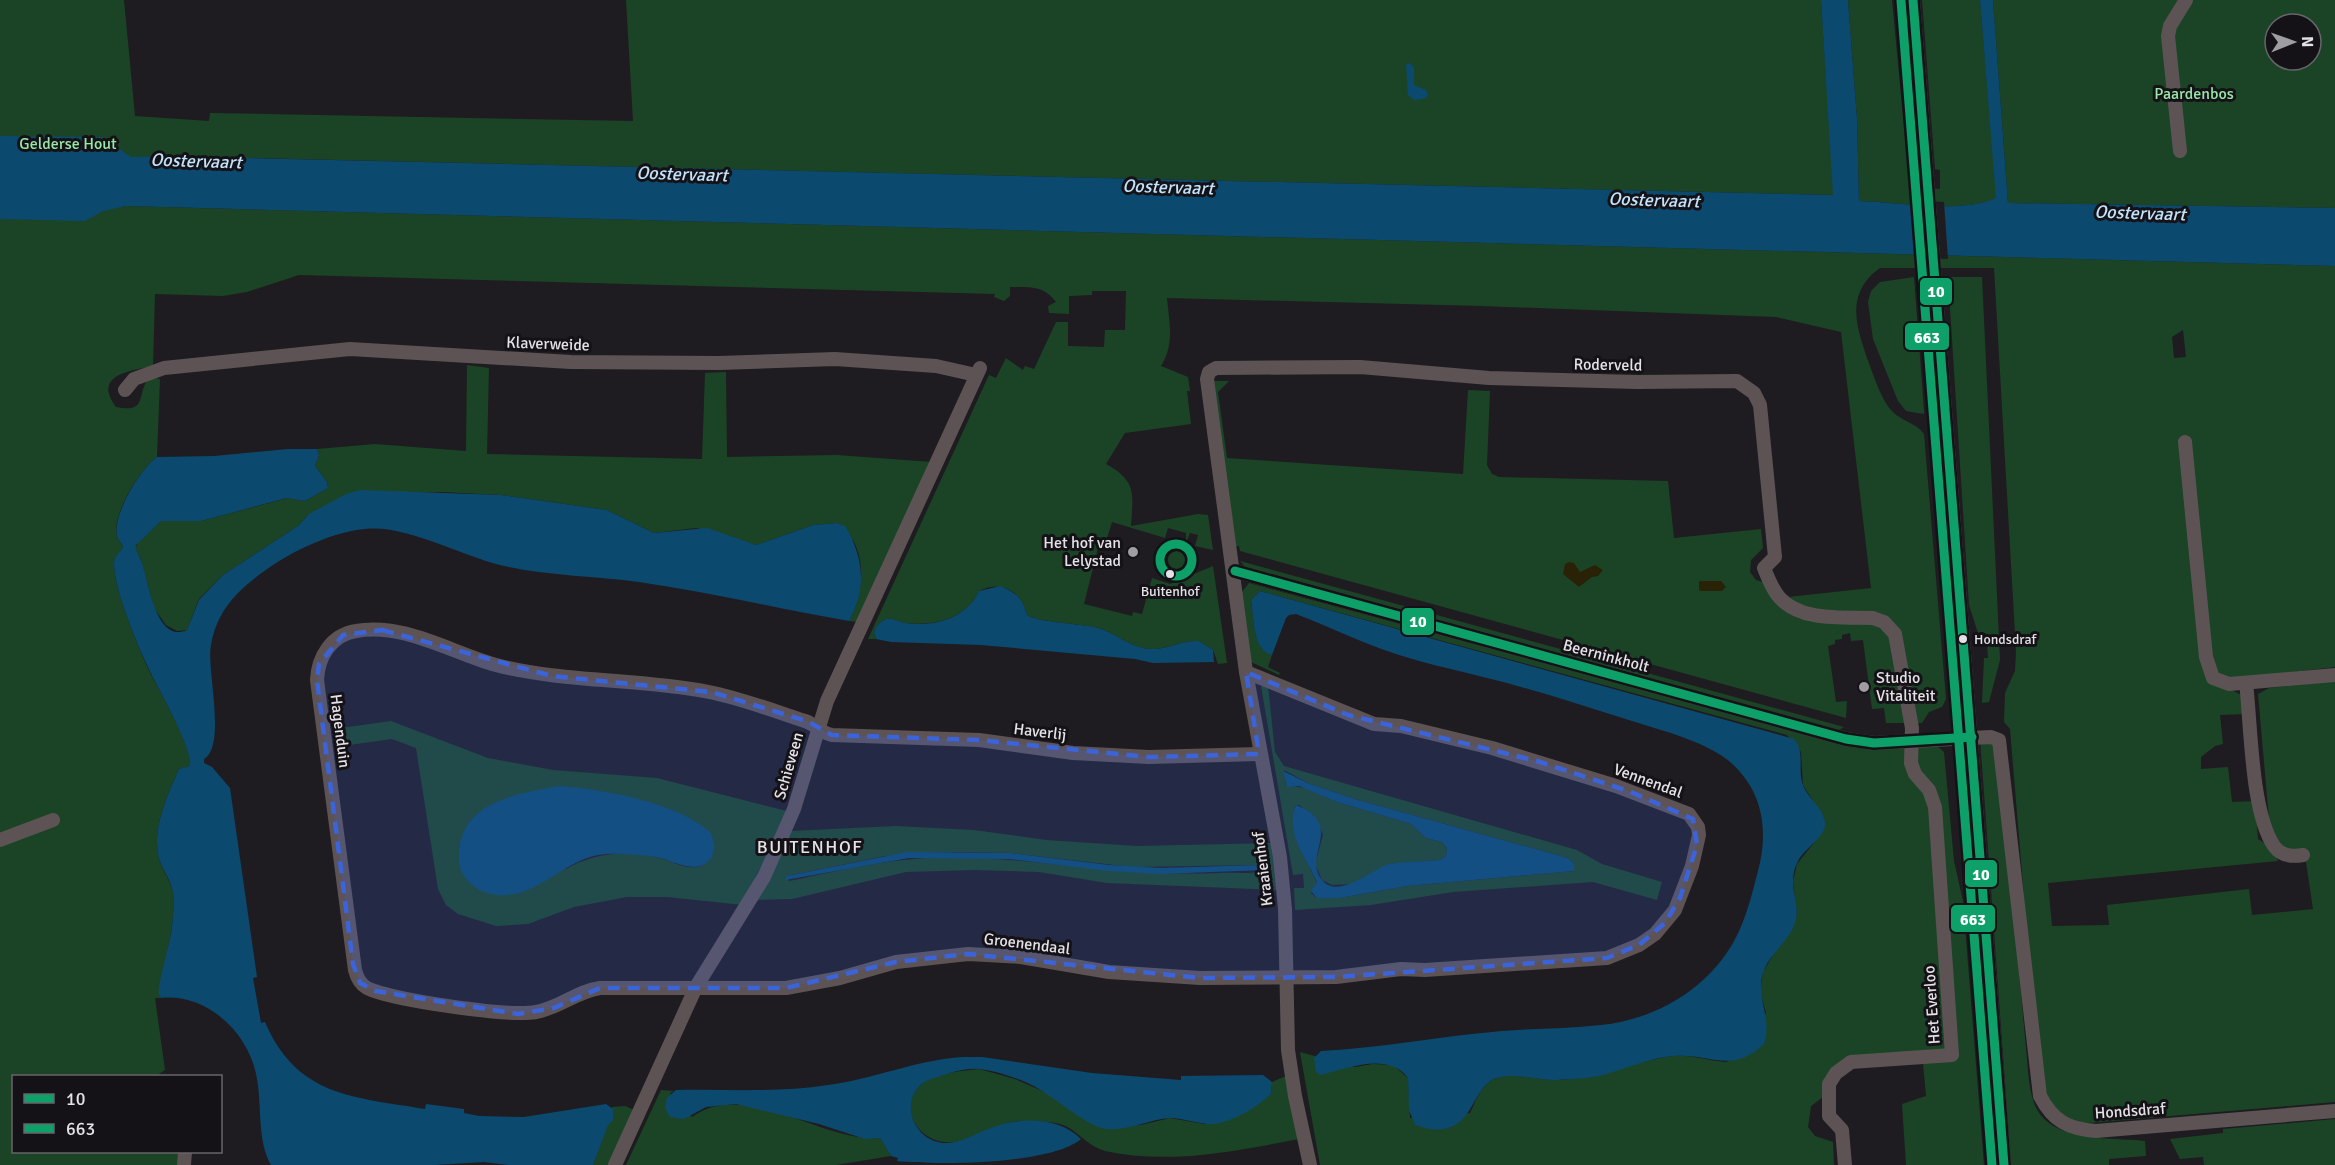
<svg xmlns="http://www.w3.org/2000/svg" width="2335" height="1165" viewBox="0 0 2335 1165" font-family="Signika,sans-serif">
<rect width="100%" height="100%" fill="#1e1c20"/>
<!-- green -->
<g fill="#1b4426" fill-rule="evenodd">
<path d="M0,0h124l11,116 74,5 1,-8 423,8 -7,-121h1195l13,195 -1671,-39 -24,1v8l-26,43 13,-2 2209,60v401l-104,12 -9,-3 -20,-15 7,17 36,19 2,17 -27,1 3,29 -8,2 -14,11v12l27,-2 4,35 23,-1 3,38 13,8 7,14 -230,22 4,43 57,-1 -2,-20 142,-16 3,26 61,-6 -7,-47 -3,-4 -17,2 -4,-15 -12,-15 -12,-136 11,-6 66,-7v421l-258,22c-38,-18 -35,-34 -40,-72l-27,-323 -6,-7 1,-29 10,-22 1,-20 -22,-383h-114c-38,27 -22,64 -9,101 5,13 11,31 20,41 9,11 26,13 33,24l22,265 -4,8 -13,5 -7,11h-36l-2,-15 -12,1 -9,-69 -12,1 -1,-8 -8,2v4l-7,1v4l-7,2 8,56 11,-1 -1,17 -606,-167 -1,-5h-3l-24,-165h17l-11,11 9,66 236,16 5,-84 22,1 -3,74 5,9 7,3 169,4 6,57 87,-9 2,19 -12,12 -1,12 6,8 10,3 12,20 25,13 71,6 -1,-7c-39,-1 -79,4 -100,-34l15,16 83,-9 -30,-256 -65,-15 -295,-11 -314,-8c2,24 8,46 -6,68l27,11 2,14h-3l4,33 -66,9 -19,31c31,17 27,30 25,62l67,-12 10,1 5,35 -18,-4 3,-11 -8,-2 -4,10v-10l-18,-5 -3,10 -53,-16 -8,26h-6l-14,56 48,12 1,-4 9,2 10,-36 18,6 43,-18 14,97 -9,1 -5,-14 -14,-9c-16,-1 -30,7 -45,8 -21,1 -36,-15 -56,-21 -19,-5 -57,-5 -71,-13 -6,-23 -24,-36 -48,-24 -13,28 -44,35 -74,32 -6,-1 -11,-5 -18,-4 -7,2 -10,6 -13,13l2,7h-8l121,-264 7,3 10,-20 17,12 2,-4 9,3 22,-47h12v24l36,1 1,-17h20l1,-39h-34v4l-23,1v18l-20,-1 -1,-7 8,-4c-12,-17 -27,-15 -46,-15v9l-6,5 -10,-4 1,-3 -696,-19 -52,17 -24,4 -68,-2 -2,72c-23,5 -61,9 -37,41 34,7 19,-15 34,-30l10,2 -3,78c-16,11 -46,58 -40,79 1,6 5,6 6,12 -4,6 -9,9 -9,16 0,24 22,78 33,102 7,16 50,88 42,100l-10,3c-11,25 -26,57 -21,85 2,13 10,22 14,34 3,10 1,26 0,37 -1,16 -15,63 -11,73h-6l10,72 -9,6h-142v76h166l-1,13h-179zM2183,330l3,27 -12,1 -2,-21z"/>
<path d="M1848,0h44l13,138 6,24 3,25 26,2v-19l-5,-1 -13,-169h58l17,198c-36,16 -98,4 -138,3l-2,-82z"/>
<path d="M1993,0h342v208l-327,-5zM2275,24h36v36h-36z"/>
<polygon points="1914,277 1924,411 1924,414 1906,411 1898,401 1873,339 1868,302 1871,291 1880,282"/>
<polygon points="1948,277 1982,277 2000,660 1989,702 1982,703 1984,658 1988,658 1986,633 1978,633 1969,605"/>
<path d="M467,365l22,3 -2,86 215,5 3,-86 21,-1 1,85 110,-2 95,7 -74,160 -9,-1c12,-22 17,-54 6,-77 -4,-8 -13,-15 -19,-21l-23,2 -57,20 -60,-17 -42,5 -47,-23 -106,-15 -59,-3 -34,1 -102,24 -8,9 -75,49 -24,24 -12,31 -10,1 -11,-6 -12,-17 -14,-51 -5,-8 3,-7 23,-21h40l87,-23 17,3 23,-13 -1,-6 -12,-16 4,-11 -2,-6 58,-5 91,7z"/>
<circle cx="1177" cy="560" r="9"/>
<polygon points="1240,561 1844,727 1839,730 1245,567"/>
<path d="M1249,583l614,166 74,-3 7,6 10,109 9,40 21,264h-78l-4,-61 24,-8 -4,-43 -87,15 -10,9 -2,20 -12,9 -3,21 7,9 18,6 1,23h-514l-20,-113 55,15 18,-3 20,1 15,13 2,40 60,-5c6,-12 12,-31 27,-35 18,-6 40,2 59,2 41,-1 76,-18 116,-24 18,-2 37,5 55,6l39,-49 -6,-22 3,-19 34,-58 -4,-33 4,-17 20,-25 7,-21 -21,-33 -2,-33 -14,-17 -527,-144 -9,9c3,18 1,49 21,55l-4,12 12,6 -1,2 -28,-13 -10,-69z"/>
<path d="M1261,686h7l7,66 9,14 293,84 25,14 60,18 -5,18 -64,-18 -140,10 -82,13 -76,5 -1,-22h10l-1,-14 -10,1zM1284,770l26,14 48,16 210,58 6,6v7l-167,15 -68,12h-22l-6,-5 6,-10c-11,-26 -28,-47 -22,-77l4,-1 15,11 9,19 -8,29 7,16 10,5 19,-1 39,-20 50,-4 6,-4 1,-8 -5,-6 -16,-4 -15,-14 -74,-22 -32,-14 -19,-3z"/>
<path d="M391,721l97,37 65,12 104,8 130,33 -44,94 -76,-8h-40l-53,10 -46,17 -32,2 -38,-12 -12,-9 -8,-16 -22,-141 -24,-9 -57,8 -2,-18zM633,798l64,25 16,30c-4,7 -8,13 -17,14 -11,2 -25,-6 -36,-9 -33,-8 -65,-6 -94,11l-107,-22 6,-17 10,-14z"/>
<path d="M1980,738l10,3 9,13 27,294c2,19 2,38 8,55 14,40 76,34 111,38l1,15 -37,3v6h-98z"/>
<path d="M896,826l78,4 72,10 91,6 137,-3 4,47 -171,-7 -68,-11 -64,-2 -69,2 -114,27 -35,1 33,-69zM957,852l52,1 123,14 130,-2 2,5c-12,5 -31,2 -45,3 -90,4 -171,-13 -259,-16 -59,-1 -114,12 -171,24l-2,-5 98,-20z"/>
<path d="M979,1069l36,10 32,14 52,34 42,-2 29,-7 34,6 67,-30 1,-12 14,-6 13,63c-63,12 -130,26 -194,12 -15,-5 -22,-13 -34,-22 -13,-9 -34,-7 -49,-8 -27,0 -54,25 -78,21 -31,-4 -48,-42 -18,-61 15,-9 36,-10 53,-12z"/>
<path d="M661,1090l13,1 -4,2 22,24c54,-39 130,26 188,21l11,18 -55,9h-210z"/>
<polygon points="625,1106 634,1110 608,1165 593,1165 612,1107"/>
<polygon points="2335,1119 2335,1165 2204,1165 2203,1157 2180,1159 2170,1139 2223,1133 2223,1129"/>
</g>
<!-- sand -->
<g fill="#292206">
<polygon points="1569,562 1574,563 1580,572 1595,565 1603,570 1598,576 1592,577 1579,587 1563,574 1565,564"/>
<polygon points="1699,581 1721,581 1726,587 1722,591 1701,591 1699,590"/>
</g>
<!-- water -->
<g fill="#0b4a6e">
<path d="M1821,0h27l9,119 2,82c39,1 102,13 137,-3l-16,-198h13l15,203 327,5v58l-2209,-60 -23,5 -18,10 -85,-2v-83l102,1 29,20 32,-1 1670,39z"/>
<polygon points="1409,63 1414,67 1414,85 1426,90 1428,95 1424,99 1414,100 1408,95 1406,65"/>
<path d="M288,449h29l2,6 -4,11 12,16 1,6 -23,13 -18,-3 -86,23h-40l-25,24c-1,6 2,7 4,13 8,16 14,87 47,72l12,-30 24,-25 75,-49 11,-12 37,-20 14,-4 141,5 106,15 47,23 53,-5 49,17 57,-20 23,-2 9,3c19,31 22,63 4,95 -70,-12 -139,-29 -210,-39 -42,-6 -89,-6 -130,-15 -43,-8 -101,-43 -144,-38 -43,4 -97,34 -127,64 -14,14 -24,32 -27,52 -5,24 16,100 -7,114v4l8,4 18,21 27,189 -4,1 8,45 4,-1c32,75 89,75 160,87l1,-5 38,5v4l15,3 45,1 82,-13 7,5v11l-5,5 -15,40h-84l-25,-3 -50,3h-163c-14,-24 -9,-59 -14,-86 -7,-45 -49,-86 -96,-81l-2,-4c-2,-9 12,-53 13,-68 1,-11 3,-27 0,-38 -3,-12 -12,-21 -14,-34 -5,-28 10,-60 21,-85l10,-3c7,-13 -35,-84 -42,-101 -11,-23 -33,-77 -33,-101 0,-8 5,-11 9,-16 -1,-6 -5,-7 -6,-12 -5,-21 24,-68 40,-79l57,-1z"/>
<path d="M1000,586c17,7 22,12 27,29 13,8 52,8 71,13 20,6 35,22 56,21 16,-1 29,-9 45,-8l14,9 1,12 -61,1 -18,-4 -154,-14 -90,-3 -15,-3 -2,-7c3,-7 6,-11 13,-13 7,-1 12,3 18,4 29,4 61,-4 74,-32z"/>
<path d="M1260,591l534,148c11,12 4,28 8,43 4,16 24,27 23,43 0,12 -21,24 -27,36 -12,23 2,39 -2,58 -4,21 -27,34 -33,54 -8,24 10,46 1,71 -33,31 -53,9 -91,12 -20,2 -38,9 -57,15 -18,7 -40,8 -59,9 -19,1 -42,-8 -60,-2 -29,8 -21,68 -82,47l-6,-15 -1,-32c-20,-27 -62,-9 -88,-3l-4,-3 -2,-14 7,-7c61,-3 120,-15 181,-20 33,-3 66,-2 99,-6 59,-6 115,-41 139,-96 8,-18 13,-39 18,-58 11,-41 5,-81 -29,-110 -23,-19 -68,-31 -97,-40 -37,-11 -74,-24 -111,-34 -37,-11 -75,-18 -112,-29 -39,-11 -76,-30 -113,-44l-7,1 -3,3 -14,37c-20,-5 -18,-37 -21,-55z"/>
<path d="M1283,771l27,13 48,16 210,58 6,6v7l-167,15 -68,12h-22l-6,-7 6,-9c-10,-23 -33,-50 -21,-77 51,20 4,52 27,76 17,19 53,-15 67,-17 17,-3 33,-2 50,-4l6,-4 1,-8 -5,-6 -16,-4 -15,-14 -74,-22 -38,-16 -12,1z"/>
<path d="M559,786c46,4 115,15 151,46 4,8 6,17 1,26 -14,19 -38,2 -55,-1 -16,-2 -33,-4 -50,-3 -43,2 -75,55 -122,38 -12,-5 -24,-17 -25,-30 -4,-60 57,-68 100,-76z"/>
<polygon points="907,852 1009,853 1109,865 1161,868 1262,865 1264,870 1161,874 1108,871 1009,859 909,858 785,880 787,876"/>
<path d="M963,1057h19l110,16 89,7v-4l82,-1 9,7 -1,12c-14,13 -32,24 -51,29 -17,4 -33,-5 -50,-5 -22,1 -49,17 -72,9 -17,-7 -34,-22 -50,-32 -17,-13 -46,-23 -68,-26 -15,-2 -34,5 -49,10 -36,14 -20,65 17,64 15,-1 28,-10 43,-15 28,-11 67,-12 90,11 -31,26 -142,26 -184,22l1,-3 -7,-2 -11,-18 -15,1 -46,-15 -83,-20 -30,3 -22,12 -14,-2 -5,-9 2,-10 9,-8c51,-1 102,3 152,-5 46,-6 88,-25 135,-28z"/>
</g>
<!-- pier -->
<polygon fill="#1e1c20" points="1914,200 1944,202 1948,259 1918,258"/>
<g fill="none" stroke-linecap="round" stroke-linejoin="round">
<!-- minor -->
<g stroke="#5d5355" stroke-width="14">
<polyline points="1913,0 2004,1165"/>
<polyline points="2180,151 2168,36 2170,26 2186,0"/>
<polyline points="125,390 134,379 164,368 350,349 571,362 719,363 835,359 936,366 976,375"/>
<polyline points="2185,442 2206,657 2213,678 2229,684 2335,675"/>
<path d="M1235,571l611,168 28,4 117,-6 8,3 41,356c13,25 28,33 56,35l239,-20"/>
<path d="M1246,672l128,52 27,2 91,22 124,38 73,28 9,13 1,8 -7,31 -17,44 -20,24 -16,11 -32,13 -182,12 -24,-1 -65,8 -136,1 -91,-6 -88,-15 -53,-3 -72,8 -56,16 -54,10h-186c-23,3 -40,20 -64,24 -27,5 -145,-12 -169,-24 -7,-4 -10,-10 -12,-18l-38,-290c1,-23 14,-45 39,-49 47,-9 96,22 140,34 70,18 142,13 213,27 31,6 65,19 96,29 10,3 16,12 27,14l147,5 94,13 76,4 110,-3"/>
<path d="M2246,683c5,41 5,130 28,163 7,10 18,11 29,9"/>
<polyline points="0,840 53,820"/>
<polyline points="184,1165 185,1152"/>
<polyline points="615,1165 696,987 764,877 794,809 827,701 980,368"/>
<path d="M1310,1165l-15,-69 -7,-46 -3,-141 -5,-52 -34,-185 -39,-293 2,-7 7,-4 144,-1 129,11 148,4 100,-1 17,12 6,12 15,152 -11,11c4,10 8,21 15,29 22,25 64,20 94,21l11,4 11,12 17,94 -1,35 4,11 14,16 6,17 17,248 -101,7 -15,11 -7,11v32l13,14 3,35"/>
</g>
<defs>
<g id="bus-1">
<polyline points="1913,0 2004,1165"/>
<circle cx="1176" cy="560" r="16"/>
<polyline points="1235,571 1846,739 1874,743 1972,737"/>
</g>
<polyline id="bus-2" points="1901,1 1992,1165"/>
</defs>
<!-- bus-1 casing -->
<use href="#bus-1" stroke="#141217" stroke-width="14"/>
<!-- bus-2 casing -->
<use href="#bus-2" stroke="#141217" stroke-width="14"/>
<!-- bus-1 -->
<use href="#bus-1" stroke="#0da069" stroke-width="9"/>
<!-- bus-2 -->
<use href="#bus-2" stroke="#0da069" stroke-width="9"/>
</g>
<!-- marked area -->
<path fill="#3b64da" fill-opacity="0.2" stroke="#3b64da" stroke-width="4.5" stroke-dasharray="12 8" stroke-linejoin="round" d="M382,630l170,46 159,16 96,29 25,14 147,5 170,17 110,-3 -13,-82 102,43 189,46 94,31 62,27 4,26 -17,53 -15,25 -26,22 -32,13 -271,19 -136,1 -232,-24 -72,8 -110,26h-186l-46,20 -36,6 -143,-23 -15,-8 -7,-19 -36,-284 2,-16 24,-29z"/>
<!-- markers -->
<g fill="#9f9da1" stroke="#141217" stroke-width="2">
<circle cx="1133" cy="552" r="6"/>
<circle cx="1864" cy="687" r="6"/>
</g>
<g fill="#e4e2e6" stroke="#141217" stroke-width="2">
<circle cx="1170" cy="574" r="5"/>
<circle cx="1963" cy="639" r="5"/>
</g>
<g text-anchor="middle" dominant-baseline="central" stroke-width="6" stroke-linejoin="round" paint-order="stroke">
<!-- bus labels -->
<g font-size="14" fill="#e4e2e6" stroke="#141217">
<text x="1170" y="591">Buitenhof</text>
<text x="1974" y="639" text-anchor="start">Hondsdraf</text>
</g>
<!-- park labels -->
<g font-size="16" fill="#97e8a7" stroke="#141217">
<text x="2194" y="94">Paardenbos</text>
<text x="68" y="144">Gelderse Hout</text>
</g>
<!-- street labels -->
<g font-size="16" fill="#e4e2e6" stroke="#141217">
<text transform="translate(548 344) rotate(2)">Klaverweide</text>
<text transform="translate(1608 365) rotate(1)">Roderveld</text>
<text transform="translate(1606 656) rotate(15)">Beerninkholt</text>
<text transform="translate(340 731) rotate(83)">Hagenduin</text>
<text transform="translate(1040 732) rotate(7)">Haverlij</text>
<text transform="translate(789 766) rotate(-74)">Schieveen</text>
<text transform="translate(1648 781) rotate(20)">Vennendal</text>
<text transform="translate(1263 869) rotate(-97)">Kraaienhof</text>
<text transform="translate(1027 944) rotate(7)">Groenendaal</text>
<text transform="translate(1932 1005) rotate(-94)">Het Everloo</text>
<text transform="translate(2130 1111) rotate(-4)">Hondsdraf</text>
</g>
<!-- poi labels -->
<g font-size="16" fill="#e4e2e6" stroke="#141217" text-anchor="end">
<text x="1121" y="543">Het hof van<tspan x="1121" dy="18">Lelystad</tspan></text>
<text x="1876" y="678" text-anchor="start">Studio<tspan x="1876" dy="18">Vitaliteit</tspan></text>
</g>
<!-- water labels -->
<g font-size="18" font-style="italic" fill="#c2e3fc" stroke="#141217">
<text transform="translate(196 161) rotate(2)">Oostervaart</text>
<text transform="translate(682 174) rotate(2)">Oostervaart</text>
<text transform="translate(1168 187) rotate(2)">Oostervaart</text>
<text transform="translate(1654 200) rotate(2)">Oostervaart</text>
<text transform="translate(2140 213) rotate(2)">Oostervaart</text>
</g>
<!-- neighbourhood labels -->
<g font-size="18" letter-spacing="1.5" fill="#e4e2e6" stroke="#141217">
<text x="810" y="847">BUITENHOF</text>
</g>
</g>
<g stroke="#141217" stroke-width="2">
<rect x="1919" y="277" width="34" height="29" rx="6" fill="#0da069"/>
<rect x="1904" y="322" width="46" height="29" rx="6" fill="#0da069"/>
<rect x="1401" y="607" width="34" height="29" rx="6" fill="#0da069"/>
<rect x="1964" y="859" width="34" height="29" rx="6" fill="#0da069"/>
<rect x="1950" y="904" width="46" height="29" rx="6" fill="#0da069"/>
</g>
<g font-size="16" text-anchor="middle" font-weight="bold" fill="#fff">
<text x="1936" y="297">10</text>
<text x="1927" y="343">663</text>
<text x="1418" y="627">10</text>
<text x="1981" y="880">10</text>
<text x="1973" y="925">663</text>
</g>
<!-- legend -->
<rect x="12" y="1075" width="210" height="78" fill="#141217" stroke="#67656a" stroke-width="1.5"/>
<rect x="24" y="1094" width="30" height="9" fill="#0da069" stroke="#67656a" stroke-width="1.5"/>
<text x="66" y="1105" font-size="18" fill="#e4e2e6">10</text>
<rect x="24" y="1124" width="30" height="9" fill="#0da069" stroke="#67656a" stroke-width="1.5"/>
<text x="66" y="1135" font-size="18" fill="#e4e2e6">663</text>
<!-- north arrow -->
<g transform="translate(2293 42) rotate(89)"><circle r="28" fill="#141217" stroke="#67656a" stroke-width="1.5"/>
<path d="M0-4.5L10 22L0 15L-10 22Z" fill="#9f9da1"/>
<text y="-9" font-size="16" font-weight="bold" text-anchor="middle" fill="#e4e2e6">N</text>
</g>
</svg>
